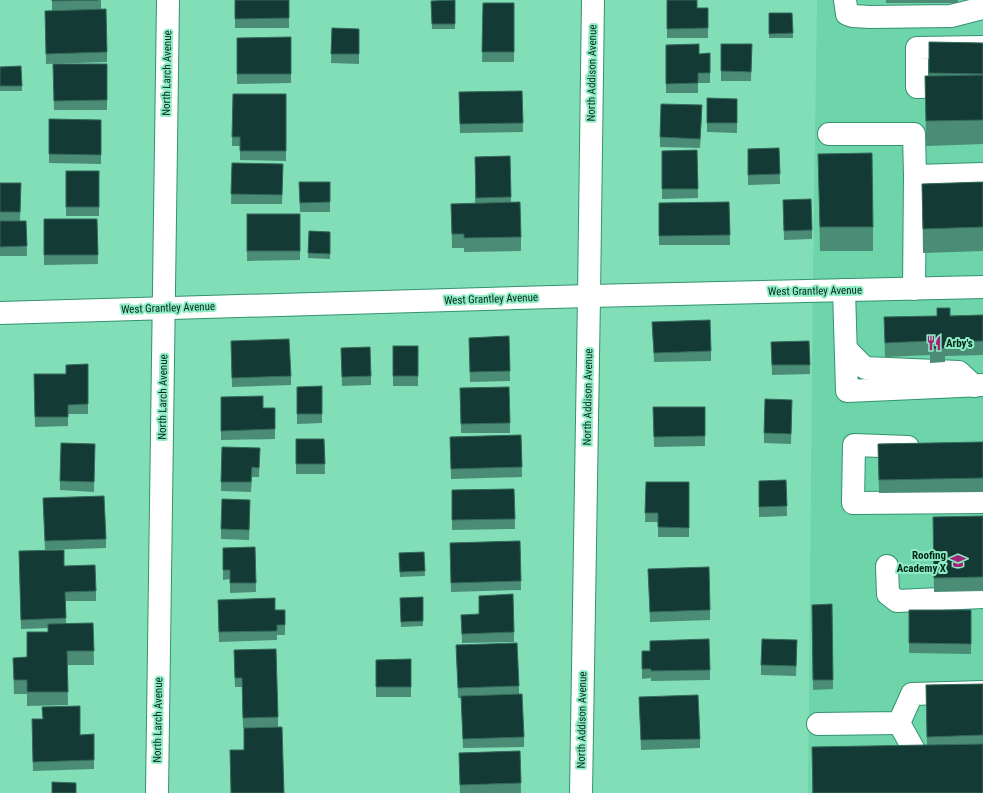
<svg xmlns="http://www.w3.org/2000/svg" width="983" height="793" viewBox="0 0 983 793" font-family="'Roboto Condensed',sans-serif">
<rect width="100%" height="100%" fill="#82deb6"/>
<!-- built -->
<polygon fill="#6ed4a9" points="817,0 983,0 983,793 808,793 813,277"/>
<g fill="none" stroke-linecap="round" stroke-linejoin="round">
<defs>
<g id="minor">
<polyline points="845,0 847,14 853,16 870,17 951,16 983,8"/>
<polyline points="983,47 917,48 917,87 983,85"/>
<polyline points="829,134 914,134 915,176"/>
<polyline points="914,289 915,176 983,174"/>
<polyline points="844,290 847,391 983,385"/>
<polyline points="0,313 589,296 983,287"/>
<polyline points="846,349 865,368 959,372 974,386"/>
<polyline points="908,447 854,445 853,503 983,502"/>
<polyline points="887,566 888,594 897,601 983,597"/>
<polyline points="899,723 918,757 983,757"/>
<polyline points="818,724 899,723 912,694 983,692"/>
<polyline points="157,793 168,0"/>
<polyline points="581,793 589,296 593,0"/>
</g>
</defs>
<!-- minor casing -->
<use href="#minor" stroke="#33936f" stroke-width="24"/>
<!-- minor -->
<use href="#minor" stroke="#fff" stroke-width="22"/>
</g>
<!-- wall -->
<g fill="#4b8c76">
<polygon points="52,0 101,0 101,9 107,52 107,62 46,64 45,11 52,11"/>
<rect x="235" y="0" width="54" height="28"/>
<polygon points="455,0 455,29 432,29 431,1"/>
<polygon points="667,0 697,8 708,8 708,38 667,38"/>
<rect x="886" y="0" width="72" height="3"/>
<polygon points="483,3 514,3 514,62 482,62"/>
<polygon points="769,13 792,13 793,38 769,38"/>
<polygon points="332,28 359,29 359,64 331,63"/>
<polygon points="291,37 291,83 237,84 237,38"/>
<polygon points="929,42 983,43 983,144 926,146 925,76 929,76"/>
<polygon points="721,44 752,44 751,81 721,81"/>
<polygon points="666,45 699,54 710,53 710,83 698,83 698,93 666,93"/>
<polygon points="53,64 107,64 107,110 54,110"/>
<polygon points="21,66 22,91 0,91 0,67"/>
<polygon points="522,91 523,132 460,133 459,92"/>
<polygon points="233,94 286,94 286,161 240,160 240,146 232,146"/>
<polygon points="707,98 737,99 737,133 707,132"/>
<polygon points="702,115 700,148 660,147 660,137"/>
<polygon points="49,119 101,120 101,164 49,163"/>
<polygon points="779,148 780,184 748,185 748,149"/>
<polygon points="697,150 698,198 662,199 662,151"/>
<polygon points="818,154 873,227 873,251 820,251"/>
<polygon points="510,156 511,202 521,237 521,251 464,252 464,248 452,248 451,204 475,203 475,157"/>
<polygon points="232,163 283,164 282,204 231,204"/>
<rect x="66" y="171" width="33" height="45"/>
<polygon points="299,182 330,182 330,212 300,212"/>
<polygon points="983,182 983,251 923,253 922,184"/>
<polygon points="0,183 21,183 20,221 26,221 27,256 0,256"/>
<polygon points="783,200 812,230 812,239 784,240"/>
<polygon points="729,202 730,245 659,245 659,203"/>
<polygon points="247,214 300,214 300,260 247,261"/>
<polygon points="44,219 97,219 98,264 44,265"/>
<polygon points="309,231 330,232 330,259 308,258"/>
<polygon points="983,315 983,355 945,356 945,362 930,363 930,355 885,357 884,317"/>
<polygon points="652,322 711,351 711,361 654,362"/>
<polygon points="509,336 510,381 470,382 469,338"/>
<polygon points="231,341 291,376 291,385 232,387"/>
<polygon points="809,341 810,374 772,375 771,342"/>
<rect x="393" y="346" width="25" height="40"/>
<polygon points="341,348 371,376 371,385 342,386"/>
<polygon points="88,364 88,414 68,414 68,426 35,427 34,374 66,374"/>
<polygon points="322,386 322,423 297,424 297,387"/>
<polygon points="509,387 510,433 461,433 460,388"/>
<polygon points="221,397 263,408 275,429 275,439 221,440"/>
<polygon points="792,400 791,444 764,443 764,433"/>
<polygon points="653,407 705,407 705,446 654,447"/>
<polygon points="521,435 522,477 451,479 450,437"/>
<polygon points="296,439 324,439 325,474 296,474"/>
<polygon points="983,442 983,492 879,493 878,444"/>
<polygon points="222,447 260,448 259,477 252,477 251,492 221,491"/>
<polygon points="95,454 94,492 60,490 60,481"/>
<polygon points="786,480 787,516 759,517 759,481"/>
<polygon points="646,482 689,482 689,537 658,537 658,522 645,522"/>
<polygon points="514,489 515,529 452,530 452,490"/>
<polygon points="43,498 106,539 106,548 45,550"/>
<polygon points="250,510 249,540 221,539 221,529"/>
<polygon points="983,516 983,591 934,592 933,517"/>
<polygon points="520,541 521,590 451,592 450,543"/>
<polygon points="255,547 256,592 230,593 230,579 223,580 223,548"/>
<polygon points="19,551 64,566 96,591 96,601 66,601 66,624 93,623 94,665 67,665 68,705 27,706 27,694 14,694 13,658 27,657 27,632 48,632 48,628 21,629"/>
<polygon points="424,552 425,576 400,577 399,553"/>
<polygon points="648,569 710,610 710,620 650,622"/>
<polygon points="423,597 423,626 401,627 400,598"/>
<polygon points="218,600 275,610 285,610 285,635 277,635 277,640 219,642"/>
<polygon points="832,604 833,689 813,690 812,605"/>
<polygon points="909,610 971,610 971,654 909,653"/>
<polygon points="461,615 514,632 514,642 462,643"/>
<polygon points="456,645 519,686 519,694 524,737 524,747 463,748 461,698 458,698"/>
<polygon points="797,650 796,676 761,675 761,665"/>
<polygon points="642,651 710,670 710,680 651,681 651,678 642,679"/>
<polygon points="234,659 278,717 278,727 243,728 242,687 235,687"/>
<polygon points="411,659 411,697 376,697 376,660"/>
<polygon points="983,684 983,793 812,793 812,747 927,745 926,685"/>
<polygon points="639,697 700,739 700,748 641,750"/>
<polygon points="32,719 80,735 94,760 94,769 33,771"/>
<polygon points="520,751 521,793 460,793 459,753"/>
</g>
<!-- building -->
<g fill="#143a35" stroke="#356b5c">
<polygon points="52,0 98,0 52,1"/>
<polygon points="235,0 289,0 289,18 235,19"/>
<polygon points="455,0 455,24 432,24 431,1"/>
<polygon points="667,0 697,0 697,8 708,8 708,28 667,29"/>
<polygon points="483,3 514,3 514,52 482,52"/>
<polygon points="106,9 107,52 46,54 45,11"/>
<polygon points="769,13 792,13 793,33 769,34"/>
<polygon points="332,28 359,29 359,54 331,54"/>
<polygon points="291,37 291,74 237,74 237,38"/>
<polygon points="929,42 983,43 983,74 929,73"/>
<polygon points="699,44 699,54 710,53 710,73 698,73 698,83 666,84 666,45"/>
<polygon points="721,44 752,44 751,72 721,71"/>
<polygon points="53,64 107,64 107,100 54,101"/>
<polygon points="21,66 22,86 0,86 0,67"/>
<polygon points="983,75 983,120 926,121 925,76"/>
<polygon points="522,91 523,123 460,124 459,92"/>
<polygon points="233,94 286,94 286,151 240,151 240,137 232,137"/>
<polygon points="707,98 737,99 737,123 707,123"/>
<polygon points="661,104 702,105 700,139 660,137"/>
<polygon points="49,119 101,120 101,155 49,154"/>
<polygon points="779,148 780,174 748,175 748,149"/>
<polygon points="697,150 698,189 662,189 662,151"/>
<polygon points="872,153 873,227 820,227 818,154"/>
<polygon points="510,156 511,197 476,198 475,157"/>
<polygon points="232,163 283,164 282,195 231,194"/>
<rect x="66" y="171" width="33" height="36"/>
<polygon points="299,182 330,182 330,202 300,203"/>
<polygon points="983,182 983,227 923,229 922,184"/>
<polygon points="0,183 21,183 20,212 0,212"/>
<polygon points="811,199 812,230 784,231 783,200"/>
<polygon points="520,202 521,237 464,238 464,234 452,234 451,204"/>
<polygon points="729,202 730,235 659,236 659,203"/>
<rect x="247" y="214" width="53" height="37"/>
<polygon points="44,219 97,219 98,255 44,255"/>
<polygon points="0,221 26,221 27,246 0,247"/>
<polygon points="309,231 330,232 330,254 308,253"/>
<polygon points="937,308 950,308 950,316 983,315 983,341 945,342 945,348 930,349 930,341 885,343 884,317 937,316"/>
<polygon points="710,320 711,351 654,353 652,322"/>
<polygon points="509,336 510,371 470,372 469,338"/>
<polygon points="289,339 291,376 232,378 231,341"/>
<polygon points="809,341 810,365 772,365 771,342"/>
<rect x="393" y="346" width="25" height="30"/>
<polygon points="370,347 371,376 342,377 341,348"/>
<polygon points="88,364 88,404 68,405 68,417 35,417 34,374 66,374 66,365"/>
<polygon points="322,386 322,414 297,414 297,387"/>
<polygon points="509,387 510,423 461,424 460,388"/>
<polygon points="263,396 263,408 275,408 275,429 221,431 221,397"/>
<polygon points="765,399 792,400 791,434 764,433"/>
<polygon points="653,407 705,407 705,436 654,437"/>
<polygon points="521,435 522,467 451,469 450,437"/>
<polygon points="296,439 324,439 325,464 296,464"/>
<polygon points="983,442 983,478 879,480 878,444"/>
<polygon points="61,443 95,444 94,482 60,481"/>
<polygon points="222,447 260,448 259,468 252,467 251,482 221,482"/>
<polygon points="786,480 787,506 759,507 759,481"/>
<polygon points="646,482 689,482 689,528 658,527 658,513 645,513"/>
<polygon points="514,489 515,519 452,520 452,490"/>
<polygon points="104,496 106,539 45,541 43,498"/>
<polygon points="222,499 250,500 249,530 221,529"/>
<polygon points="983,516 983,577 934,578 933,517"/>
<polygon points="520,541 521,581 451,583 450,543"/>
<polygon points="255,547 256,583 230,583 230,570 223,570 223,548"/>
<polygon points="64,550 64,566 95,565 96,591 65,592 66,618 21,620 19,551"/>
<polygon points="424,552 425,571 400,572 399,553"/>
<polygon points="709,567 710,610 650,612 648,569"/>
<polygon points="513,594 514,632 462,634 461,615 479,614 479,596"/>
<polygon points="423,597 423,621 401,622 400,598"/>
<polygon points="275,598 275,610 285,610 285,625 277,625 277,631 219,632 218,600"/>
<polygon points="832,604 833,680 813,680 812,605"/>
<polygon points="909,610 971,610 971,644 909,643"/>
<polygon points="93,623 94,651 67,651 68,692 27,692 27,680 14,680 13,658 27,657 27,632 48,632 48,624"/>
<polygon points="709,639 710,670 651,671 651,669 642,669 642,651 650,651 650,641"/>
<polygon points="762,639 797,640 796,666 761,665"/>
<polygon points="517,643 519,686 458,688 456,645"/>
<polygon points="276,649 278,717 243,718 242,678 235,678 234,650"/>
<polygon points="411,659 411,687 376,687 376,660"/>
<polygon points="983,684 983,735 927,737 926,685"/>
<polygon points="522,694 524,737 463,739 461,696"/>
<polygon points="698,695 700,739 641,740 639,697"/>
<polygon points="80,706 80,735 94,734 94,760 33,762 32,719 43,719 42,707"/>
<polygon points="282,727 284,793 231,793 230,750 244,750 244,728"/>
<polygon points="983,744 983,793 813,793 812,747"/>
<polygon points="520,751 521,783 460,785 459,753"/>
<polygon points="52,782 76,783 76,793 52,793"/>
</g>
<!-- icons -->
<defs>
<symbol id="restaurant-bare" viewBox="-9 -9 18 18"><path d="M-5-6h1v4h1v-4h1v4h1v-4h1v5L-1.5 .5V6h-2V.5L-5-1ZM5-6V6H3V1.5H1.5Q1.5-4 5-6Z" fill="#a12478" stroke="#8febc3" stroke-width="2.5" paint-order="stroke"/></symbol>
<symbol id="school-bare" viewBox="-9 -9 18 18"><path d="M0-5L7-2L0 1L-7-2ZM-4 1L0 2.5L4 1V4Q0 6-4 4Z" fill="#a12478" stroke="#8febc3" stroke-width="2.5" paint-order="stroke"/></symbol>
</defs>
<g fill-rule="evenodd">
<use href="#restaurant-bare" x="923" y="332" width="22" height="22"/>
<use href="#school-bare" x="947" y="550" width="22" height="22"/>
</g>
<g text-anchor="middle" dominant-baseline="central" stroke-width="4" stroke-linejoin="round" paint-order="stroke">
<!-- street labels -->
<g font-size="11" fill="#00281a" stroke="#8febc3">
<text transform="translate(167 73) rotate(-89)">North Larch Avenue</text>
<text transform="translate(592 73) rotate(-89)">North Addison Avenue</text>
<text transform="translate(815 291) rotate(-1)">West Grantley Avenue</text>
<text transform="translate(491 299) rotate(-2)">West Grantley Avenue</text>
<text transform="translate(168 308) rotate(-2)">West Grantley Avenue</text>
<text transform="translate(163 397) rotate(-89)">North Larch Avenue</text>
<text transform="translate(588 397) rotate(-89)">North Addison Avenue</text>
<text transform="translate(158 720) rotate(-89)">North Larch Avenue</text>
<text transform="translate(582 720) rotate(-89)">North Addison Avenue</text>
</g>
<!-- poi labels -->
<g font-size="11" font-weight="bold" fill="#00281a" stroke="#8febc3" text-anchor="start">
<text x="946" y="343">Arby's</text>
<text x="946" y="555" text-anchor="end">Roofing<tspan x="946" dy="13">Academy X</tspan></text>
</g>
</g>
</svg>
